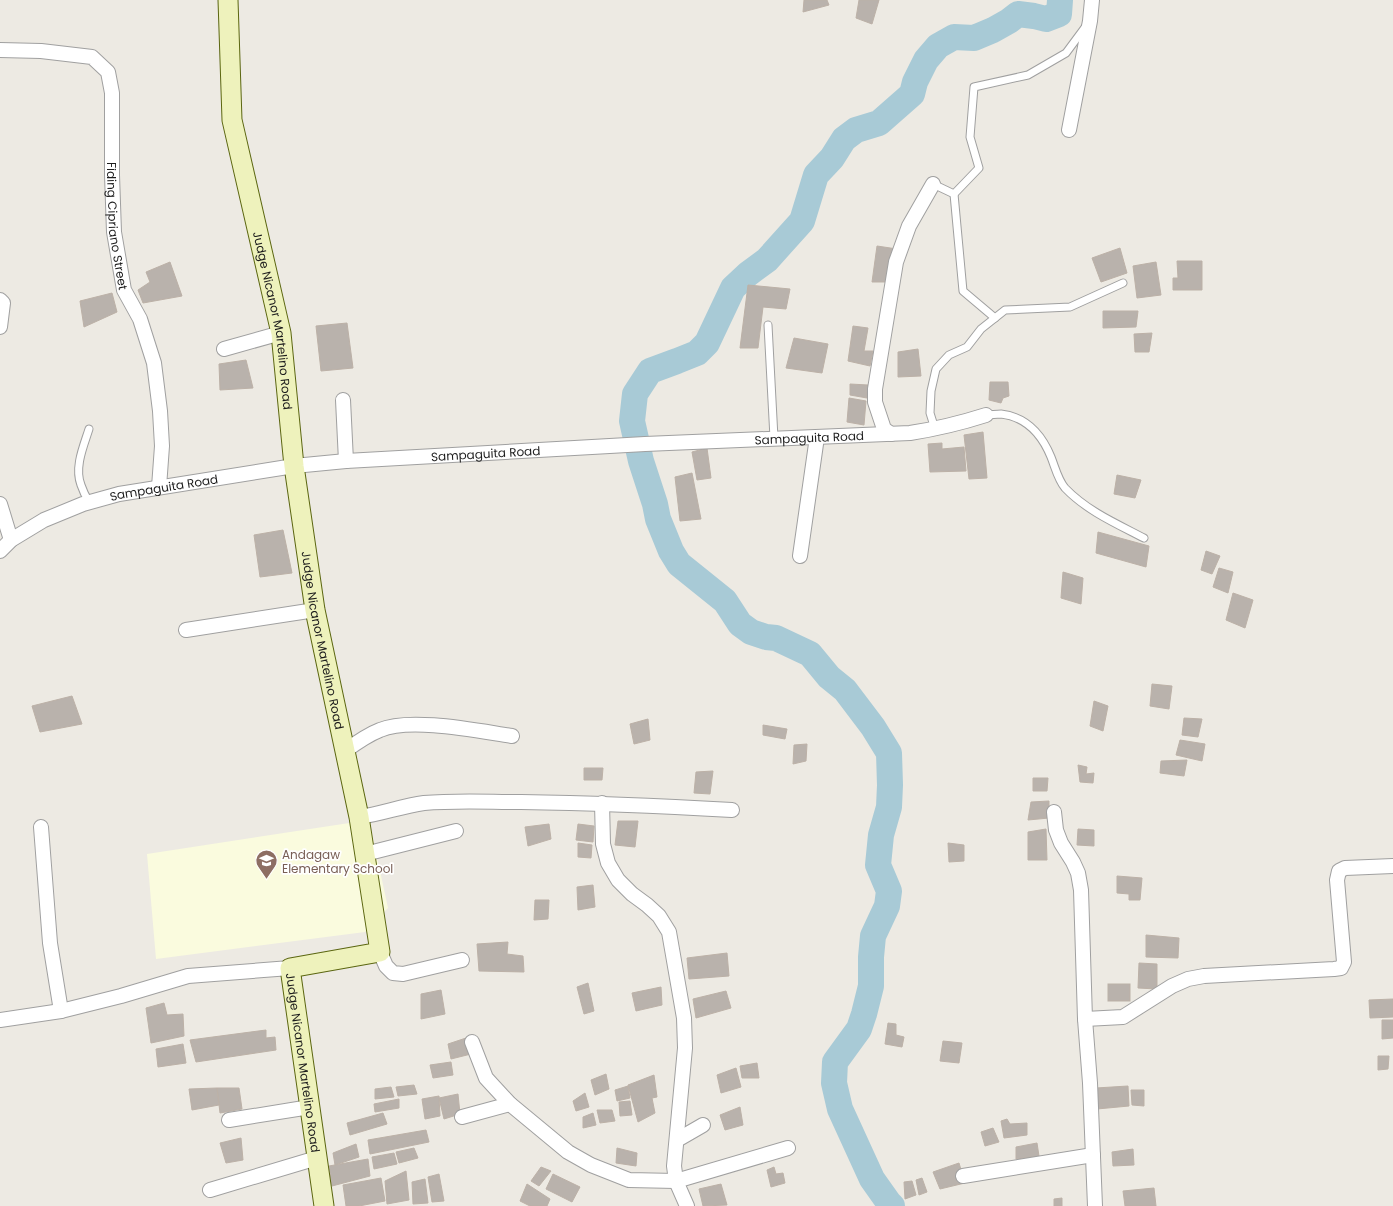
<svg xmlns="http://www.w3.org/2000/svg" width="1393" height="1206" viewBox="0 0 1393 1206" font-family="Poppins,sans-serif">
<rect width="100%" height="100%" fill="#edeae3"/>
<!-- education -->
<polygon fill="#fafbde" points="369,820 388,908 365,932 156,959 147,854"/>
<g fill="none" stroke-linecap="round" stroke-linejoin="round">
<!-- river -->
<polyline stroke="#a8cad6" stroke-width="26" points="892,1206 889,1203 872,1179 840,1109 834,1083 835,1062 859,1029 864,1014 871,986 871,957 873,936 887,906 889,891 878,865 881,835 889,807 890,785 889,753 873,727 845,690 829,677 810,654 776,638 766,637 751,632 740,624 725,601 679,564 671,551 658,519 655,504 641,461 632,421 635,394 650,371 677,361 697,353 707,343 733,288 748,274 767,260 802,221 816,175 832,158 844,139 856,130 879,123 912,94 915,82 926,60 938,46 954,37 974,38 993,30 1009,21 1018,14 1034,16 1046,19 1059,14 1060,0"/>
</g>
<!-- building -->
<g fill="#b9b2ac" stroke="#bcb1a7">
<polygon points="804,0 827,0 829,5 803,12"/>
<polygon points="859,0 879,0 872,24 856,18"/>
<polygon points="877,246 897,249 888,282 872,282"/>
<polygon points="1120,248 1127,273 1101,282 1092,258"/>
<polygon points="1177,261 1202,261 1202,290 1173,290 1173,278 1178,278"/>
<polygon points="170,262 182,296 143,303 138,290 150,282 146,272"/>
<polygon points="1156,262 1161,295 1137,298 1133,266"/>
<polygon points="748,285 790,289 786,309 763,307 758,348 740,348"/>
<polygon points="112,293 117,312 84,327 80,301"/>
<polygon points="1103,311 1138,311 1136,327 1103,328"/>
<polygon points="347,323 353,368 321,371 316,326"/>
<polygon points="853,326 868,328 864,351 873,351 870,366 848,361"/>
<polygon points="1152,333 1149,352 1135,352 1134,334"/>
<polygon points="794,338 828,344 822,373 786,368"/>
<polygon points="918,349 921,376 898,377 898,352"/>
<polygon points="246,360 253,388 220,390 219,364"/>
<polygon points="990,382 1008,382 1009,396 1003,398 1001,403 989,400"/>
<polygon points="850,384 868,385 867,398 850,395"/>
<polygon points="849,398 866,401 864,425 847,422"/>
<polygon points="983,432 987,478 969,479 964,435"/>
<polygon points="942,443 942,449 964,447 966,471 930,472 928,444"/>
<polygon points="707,448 711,478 697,480 692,452"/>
<polygon points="692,473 701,519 680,521 675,477"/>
<polygon points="1117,475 1141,480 1135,498 1114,494"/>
<polygon points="283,530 292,573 260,577 254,535"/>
<polygon points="1098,532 1149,546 1146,567 1096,553"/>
<polygon points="1206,551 1220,556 1212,574 1201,570"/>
<polygon points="1219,568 1233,572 1228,593 1213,587"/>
<polygon points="1063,572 1083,578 1081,604 1061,598"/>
<polygon points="1233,593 1253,600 1245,628 1226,620"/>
<polygon points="1152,684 1172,686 1169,709 1150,706"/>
<polygon points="72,696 82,724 40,732 32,706"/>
<polygon points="1094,701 1108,706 1103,731 1090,726"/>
<polygon points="1184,718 1202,719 1198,737 1182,735"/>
<polygon points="648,719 650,740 634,744 630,724"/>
<polygon points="763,725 787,729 785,739 763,735"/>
<polygon points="1180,740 1205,744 1202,761 1176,755"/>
<polygon points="807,744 806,761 793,764 794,745"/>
<polygon points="1187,760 1184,776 1160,773 1161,761"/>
<polygon points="1078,765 1087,767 1086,774 1094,773 1093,783 1080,782"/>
<polygon points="584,768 603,768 602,780 584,780"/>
<polygon points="713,771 710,794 694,793 696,772"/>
<polygon points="1033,778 1048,778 1047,791 1033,791"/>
<polygon points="1049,801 1049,818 1028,820 1031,802"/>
<polygon points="618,821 638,821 635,847 615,845"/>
<polygon points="549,824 551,839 528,846 525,827"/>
<polygon points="578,824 594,826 593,842 576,840"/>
<polygon points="1046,829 1047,860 1028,860 1028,832"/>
<polygon points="1078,829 1094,830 1094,846 1077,845"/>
<polygon points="578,843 592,845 591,858 578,857"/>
<polygon points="948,843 964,845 964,861 949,862"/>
<polygon points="1117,876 1142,878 1140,900 1129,900 1129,894 1117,893"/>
<polygon points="593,885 595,907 578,910 577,887"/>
<polygon points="535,900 549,900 548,919 534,920"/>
<polygon points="1146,935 1179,938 1178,958 1146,957"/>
<polygon points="508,942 507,954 523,956 524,972 479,971 477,944"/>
<polygon points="727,953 729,976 689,979 687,958"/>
<polygon points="1139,963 1157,964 1157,989 1138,988"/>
<polygon points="588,983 594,1011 584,1014 577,987"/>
<rect x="1108" y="984" width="22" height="17"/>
<polygon points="661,987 662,1005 636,1011 632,993"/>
<polygon points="441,990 445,1014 421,1019 421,994"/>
<polygon points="726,991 731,1008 696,1018 693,999"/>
<polygon points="1393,999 1393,1017 1370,1018 1369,1000"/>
<polygon points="164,1003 167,1015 183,1014 184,1036 151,1043 146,1008"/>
<polygon points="1382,1020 1393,1020 1393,1038 1382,1039"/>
<polygon points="888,1023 896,1024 896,1035 904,1037 902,1047 885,1044"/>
<polygon points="266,1030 266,1038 275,1037 276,1050 196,1062 190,1040"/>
<polygon points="466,1038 471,1054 451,1059 448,1044"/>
<polygon points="943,1041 962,1043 959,1063 940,1061"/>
<polygon points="183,1044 186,1063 158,1067 156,1049"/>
<polygon points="1378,1056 1389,1056 1388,1069 1378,1070"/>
<polygon points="451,1062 453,1075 433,1078 430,1065"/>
<polygon points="757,1063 759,1078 742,1078 740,1066"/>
<polygon points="736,1068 741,1087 721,1093 717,1075"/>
<polygon points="606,1074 609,1089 595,1095 591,1080"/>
<polygon points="654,1075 657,1097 652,1098 655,1113 638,1122 628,1085"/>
<polygon points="414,1085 417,1094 398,1096 396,1087"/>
<polygon points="628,1086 630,1098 617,1101 615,1090"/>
<polygon points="1128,1086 1129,1106 1097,1109 1096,1088"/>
<polygon points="391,1087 394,1097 375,1099 375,1089"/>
<polygon points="217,1088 239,1088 242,1109 220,1113"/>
<polygon points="217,1088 219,1105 192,1110 189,1089"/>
<polygon points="1131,1090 1144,1090 1144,1106 1132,1105"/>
<polygon points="585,1093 589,1107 576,1111 573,1101"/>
<polygon points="458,1094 460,1114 444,1119 439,1098"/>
<polygon points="439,1096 440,1116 425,1119 422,1099"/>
<polygon points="399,1099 399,1108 375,1112 374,1104"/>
<polygon points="630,1101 632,1115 620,1116 619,1102"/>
<polygon points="740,1107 743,1125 725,1130 720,1115"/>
<polygon points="597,1110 612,1110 615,1121 600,1123"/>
<polygon points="383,1113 387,1124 350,1135 347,1123"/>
<polygon points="593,1113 596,1125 583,1128 583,1117"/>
<polygon points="1007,1119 1010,1124 1027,1123 1027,1135 1004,1138 1001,1121"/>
<polygon points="993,1128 999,1142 985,1146 981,1132"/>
<polygon points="426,1130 429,1142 370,1154 368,1140"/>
<polygon points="241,1138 243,1160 226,1163 220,1143"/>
<polygon points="1037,1143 1039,1156 1016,1159 1016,1147"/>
<polygon points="356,1144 359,1157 335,1165 333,1153"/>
<polygon points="414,1148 418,1158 399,1163 396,1152"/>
<polygon points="617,1148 637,1153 636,1166 616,1163"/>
<polygon points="1133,1149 1134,1165 1113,1166 1112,1152"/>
<polygon points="394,1153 397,1164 374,1169 372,1157"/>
<polygon points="368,1159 370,1176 332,1186 329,1166"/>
<polygon points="959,1163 965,1183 940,1189 933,1172"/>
<polygon points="541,1167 551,1171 539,1186 531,1181"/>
<polygon points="774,1167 776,1174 783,1173 785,1183 771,1187 767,1170"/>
<polygon points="406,1171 409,1200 387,1204 385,1181"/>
<polygon points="439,1174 444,1201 432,1202 428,1177"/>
<polygon points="553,1174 580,1187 572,1202 546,1189"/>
<polygon points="381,1178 385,1201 359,1206 346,1206 343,1185"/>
<polygon points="922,1178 927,1192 919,1195 916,1180"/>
<polygon points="425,1179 428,1203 413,1204 412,1182"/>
<polygon points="912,1181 916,1195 905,1199 904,1182"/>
<polygon points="527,1184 550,1199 547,1206 530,1206 520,1201"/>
<polygon points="721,1184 727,1205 703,1206 699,1189"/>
<polygon points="1154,1188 1156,1206 1125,1206 1123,1191"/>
<polygon points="1062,1198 1062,1206 1054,1206 1054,1199"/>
</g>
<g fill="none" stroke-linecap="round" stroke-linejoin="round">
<defs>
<g id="lane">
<polyline points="933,184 954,194 963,291 995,318"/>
<polyline points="954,194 979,168 970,137 974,87 1028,75 1066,53 1086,26"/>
<polyline points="768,325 774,438"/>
<path d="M986,415c5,0 10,-1 15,-1 26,3 41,21 50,43 4,10 7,23 14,31 22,23 52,36 79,50"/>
<polyline points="935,429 930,413 931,391 936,369 949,355 967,347 981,329 1005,310 1070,307 1123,283"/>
<path d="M89,502c-3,-5 -6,-11 -8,-17 -7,-18 3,-40 8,-56"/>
</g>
<g id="street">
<path id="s1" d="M0,50l41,1 51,6 16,15 4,21v82l2,57 10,58 16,29 14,44 6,48 2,35 -3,41"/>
<polyline points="1069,130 1090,21 1092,0"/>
<polyline points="0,300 3,303 0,327"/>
<polyline points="224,349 281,333"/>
<polyline points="343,400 346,461"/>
<polyline points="891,434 884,429 875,402 875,389 896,262 909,226 933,184"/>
<polyline points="0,504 11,540"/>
<path id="s2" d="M0,551l11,-11 33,-20 39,-16 36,-10 175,-28 52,-5 299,-17 265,-11c26,-4 51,-10 76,-18"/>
<polyline points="800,556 817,437"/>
<polyline points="186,630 315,610"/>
<path d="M345,751c11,-8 22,-16 35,-21 30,-13 98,1 132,6"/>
<polyline points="602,803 603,844 608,863 618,880 632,894 647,905 659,916 669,932 684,1018 685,1048 674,1166 676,1181 687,1206"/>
<polyline points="1054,812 1056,830 1061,843 1073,862 1078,873 1081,890 1085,1019 1090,1083 1095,1206"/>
<path d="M359,817c22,-3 43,-11 65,-14 32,-3 65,-1 97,-1 70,1 141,4 211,8"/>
<polyline points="41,827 50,943 61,1011"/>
<polyline points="365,854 456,831"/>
<polyline points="380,952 386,966 393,973 403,974 462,960"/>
<polyline points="1085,1019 1123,1017 1172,986 1188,979 1204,976 1334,969 1341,968 1344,962 1337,880 1339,871 1345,868 1393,866"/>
<polyline points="0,1020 61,1011 121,996 188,976 290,968"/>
<polyline points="472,1042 486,1078 510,1104 568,1152 591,1165 629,1180 676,1181 788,1148"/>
<polyline points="462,1117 510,1104"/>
<polyline points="229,1120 310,1107"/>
<polyline points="677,1140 703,1125"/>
<polyline points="963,1176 1093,1155"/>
<polyline points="210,1190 317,1158"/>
</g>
<g id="secondary">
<path id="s3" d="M228,0l4,120 49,213 13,133 21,144 44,207 21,135 -90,16 34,238"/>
</g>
</defs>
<!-- lane casing -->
<use href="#lane" stroke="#a0a0a0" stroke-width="9"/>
<!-- street casing -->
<use href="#street" stroke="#a0a0a0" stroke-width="16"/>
<!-- secondary casing -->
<use href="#secondary" stroke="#5b6610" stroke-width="21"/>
<!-- lane -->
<use href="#lane" stroke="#fff" stroke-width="7"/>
<!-- street -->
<use href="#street" stroke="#fff" stroke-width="14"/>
<!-- secondary -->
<use href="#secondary" stroke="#eef2bc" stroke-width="19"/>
</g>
<!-- icons -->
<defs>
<symbol id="school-pin" viewBox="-11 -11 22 30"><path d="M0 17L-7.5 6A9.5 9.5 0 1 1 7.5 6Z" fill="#8d6e63" stroke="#fff"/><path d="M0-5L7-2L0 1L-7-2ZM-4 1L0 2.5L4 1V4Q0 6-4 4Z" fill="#fff"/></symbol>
</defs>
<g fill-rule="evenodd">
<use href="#school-pin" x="254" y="848" width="25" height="34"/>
</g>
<g text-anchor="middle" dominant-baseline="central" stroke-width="3.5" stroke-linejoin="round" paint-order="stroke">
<!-- street labels -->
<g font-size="12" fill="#1c1c1c" stroke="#fff">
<text stroke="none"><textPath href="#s1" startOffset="269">Fiding Cipriano Street</textPath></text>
<text stroke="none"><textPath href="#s3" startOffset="325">Judge Nicanor Martelino Road</textPath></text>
<text stroke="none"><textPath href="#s2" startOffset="827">Sampaguita Road</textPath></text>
<text stroke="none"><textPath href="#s2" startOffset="503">Sampaguita Road</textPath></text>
<text stroke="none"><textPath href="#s2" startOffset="179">Sampaguita Road</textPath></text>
<text stroke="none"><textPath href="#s3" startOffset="649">Judge Nicanor Martelino Road</textPath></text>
<text stroke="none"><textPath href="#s3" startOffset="1153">Judge Nicanor Martelino Road</textPath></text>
</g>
<!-- education labels -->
<g font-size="12" fill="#785e54" stroke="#fff" text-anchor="start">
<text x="282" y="854">Andagaw<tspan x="282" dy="14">Elementary School</tspan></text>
</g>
</g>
</svg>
